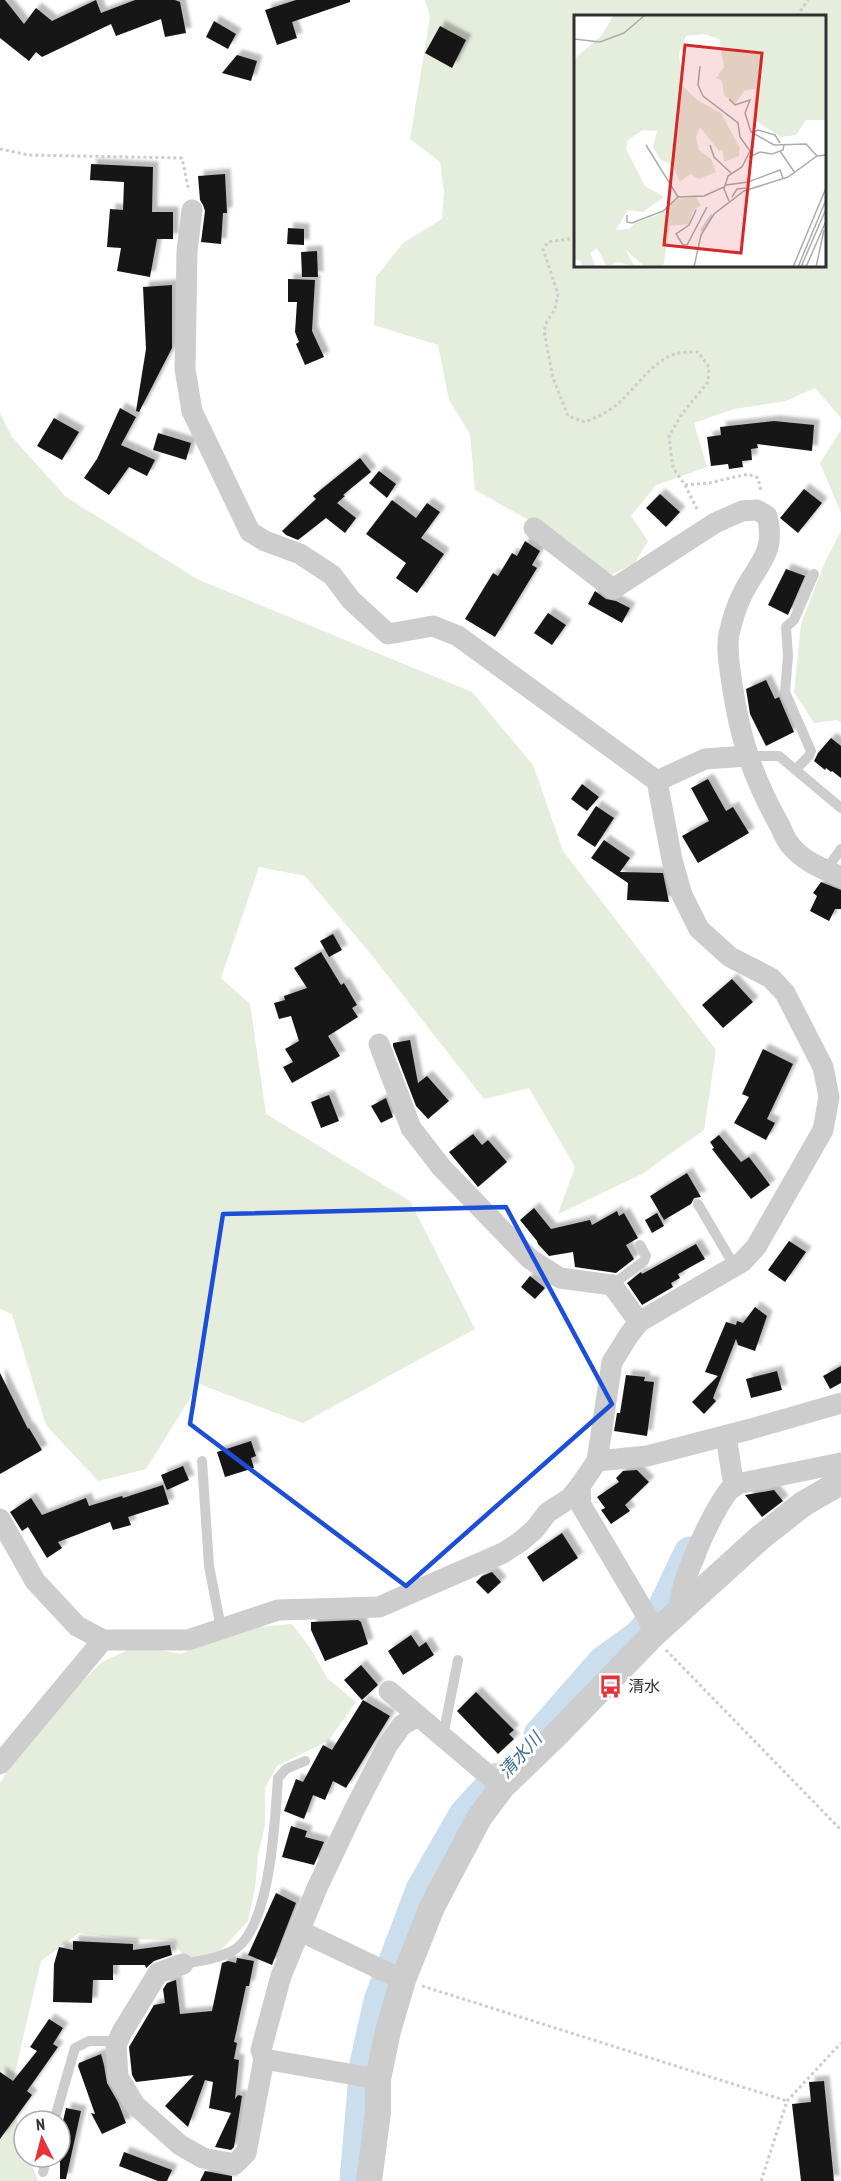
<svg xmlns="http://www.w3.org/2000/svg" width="841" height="2181" viewBox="0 0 841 2181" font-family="'PT Sans Narrow','Noto Sans JP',sans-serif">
<defs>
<filter id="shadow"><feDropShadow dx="5.5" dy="-5.5" stdDeviation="1.5" flood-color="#0004"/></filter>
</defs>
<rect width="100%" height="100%" fill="#fff"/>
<!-- green -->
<g fill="#e5eddd" fill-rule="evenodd">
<path d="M425,0h416v418l-26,-30 -29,13 -52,8 -40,14 13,44 -51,18 -25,31 17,25 -14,23 -24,11 -64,-45 -71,-40 -5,-56 -21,-34 -11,-55 -64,-20 2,-48 27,-34 39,-24 2,-28 -4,-29 -30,-23 20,-122zM576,16h248v250h-248z"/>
<polygon points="0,413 12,437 66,497 197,579 472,692 533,765 563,851 716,1050 704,1130 642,1174 558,1214 575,1167 529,1088 484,1099 370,953 305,876 259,867 221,978 250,1004 266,1114 410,1201 475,1329 303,1423 199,1384 146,1469 98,1481 46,1425 12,1314 0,1309"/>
<polygon points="841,430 841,513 820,463"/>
<polygon points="841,531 841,723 837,720 814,723 794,692 801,624 825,562"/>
<polygon points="292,1624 311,1649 327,1678 356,1702 328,1741 277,1766 265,1788 265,1825 258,1855 255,1888 248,1921 220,1951 185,1960 174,1940 127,1939 79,1933 41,1961 9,2098 24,2142 24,2157 29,2157 38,2181 0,2181 0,1783 14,1760 59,1704 102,1662 137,1646 181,1654 214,1641 259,1627"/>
</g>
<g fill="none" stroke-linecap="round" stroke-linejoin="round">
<!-- river -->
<g stroke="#cadeed" stroke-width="33">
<polyline points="540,1735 603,1663 639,1637 663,1610 690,1553"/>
<polyline points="356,2181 366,2064 380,2001 422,1890 465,1815 498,1779"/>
</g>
</g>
<!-- building -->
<g fill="#171717" filter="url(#shadow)">
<polygon points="0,0 5,0 24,24 36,8 52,21 96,0 101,13 135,0 175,0 180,2 186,33 165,37 161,19 116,36 111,24 42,57 36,52 29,61 0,38"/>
<polygon points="296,0 350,0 350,2 292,22 297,38 277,45 265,10"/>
<polygon points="214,21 236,34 228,49 206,37"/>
<polygon points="440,26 466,40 452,68 425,53"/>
<polygon points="237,55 257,61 251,81 222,73"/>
<polygon points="91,164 153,167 152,212 173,212 173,239 157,239 150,277 117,271 121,248 107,247 110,209 123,210 124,182 90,180"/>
<polygon points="225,174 227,213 223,213 221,244 201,242 205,211 203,205 200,200 198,176"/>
<polygon points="288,228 304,229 304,245 287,244"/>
<polygon points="317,251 318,277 302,277 301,252"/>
<polygon points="288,279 315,280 312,331 324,357 305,365 296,344 299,342 295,332 297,302 288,302"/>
<polygon points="172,285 172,348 139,412 136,411 146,349 143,287"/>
<polygon points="120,408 136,417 121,445 155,460 147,476 129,467 109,495 84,478 97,459"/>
<polygon points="54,418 79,432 62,460 37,446"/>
<polygon points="774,421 814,425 812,451 757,444 758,448 751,449 752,460 742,461 743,467 729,469 728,464 711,466 707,437 721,435 720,427"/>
<polygon points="158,433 191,443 186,460 153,450"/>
<polygon points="360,458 371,472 343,495 345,496 337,503 356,518 345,533 326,518 298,540 286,535 282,531 316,499 313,496"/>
<polygon points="379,471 396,484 387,498 369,483"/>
<polygon points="804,489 822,503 798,533 780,518"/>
<polygon points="660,494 680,512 666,527 646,508"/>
<polygon points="392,500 416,518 427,503 440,512 421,538 444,554 417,593 396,578 406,563 366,534"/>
<polygon points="525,541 540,551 532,565 537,568 495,637 465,619 493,573 498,576 512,553 517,556"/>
<polygon points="786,569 805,576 788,615 768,605"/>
<polygon points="595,591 606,599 616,601 630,608 622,623 588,604"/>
<polygon points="548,613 566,625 552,645 534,633"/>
<polygon points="766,680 775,699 779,697 794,732 766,746 750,714 746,689"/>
<polygon points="831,738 841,746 841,778 832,771 831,772 826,768 825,770 814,761 818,753"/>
<polygon points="708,779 726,811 733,807 749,833 698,863 682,836 709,821 691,788"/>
<polygon points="582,784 599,797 587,811 571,799"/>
<polygon points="596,806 614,818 595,847 577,835"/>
<polygon points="604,840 630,858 620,872 663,873 669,902 627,900 628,883 591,858"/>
<polygon points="821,882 841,890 841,909 835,909 829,921 810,911 817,896 813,893"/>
<polygon points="333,934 342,950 329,957 320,941"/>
<polygon points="321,952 341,985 344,983 357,1005 352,1008 358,1017 328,1036 340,1056 292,1083 283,1067 293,1062 285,1049 299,1041 291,1016 279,1019 274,1003 285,1000 284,996 307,988 294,968"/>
<polygon points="732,979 753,1002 723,1028 702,1005"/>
<polygon points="410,1040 418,1083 427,1076 449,1101 428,1119 416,1106 393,1046 393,1043"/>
<polygon points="763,1049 793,1064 767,1119 775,1123 766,1140 734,1123 749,1097 742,1094"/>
<polygon points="329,1095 339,1121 321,1128 311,1102"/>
<polygon points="386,1098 393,1117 381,1123 371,1106"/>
<polygon points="473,1134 482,1145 488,1140 507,1162 478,1187 449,1152"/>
<polygon points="719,1135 741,1162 749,1157 770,1185 751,1199 712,1149 714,1148 710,1142"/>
<polygon points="687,1173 701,1197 694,1198 691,1204 664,1220 650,1196"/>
<polygon points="534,1208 551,1229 590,1220 592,1225 617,1211 619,1216 624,1213 638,1238 626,1245 634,1259 616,1273 575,1267 573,1252 549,1256 538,1244 537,1241 520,1220"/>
<polygon points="657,1213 664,1226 652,1233 645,1220"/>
<polygon points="789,1241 806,1252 785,1282 768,1270"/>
<polygon points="696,1244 705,1259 678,1274 680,1278 671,1283 673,1287 642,1305 627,1283 641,1272 642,1274"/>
<polygon points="530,1276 545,1288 535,1299 521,1287"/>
<polygon points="755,1307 767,1316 755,1351 738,1345 736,1339 713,1398 716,1401 704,1414 692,1402 718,1376 705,1372 726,1322 736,1325 737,1321 743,1323"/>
<polygon points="841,1366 841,1383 830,1389 823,1376"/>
<polygon points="777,1371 782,1390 751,1398 746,1379"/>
<polygon points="0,1373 28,1429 29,1428 42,1450 0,1474"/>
<polygon points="626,1375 645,1377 644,1381 654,1382 647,1436 614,1431 617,1413 620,1413"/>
<polygon points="251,1441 256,1456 251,1458 254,1468 225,1477 217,1452"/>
<polygon points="183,1466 189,1480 167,1490 161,1475"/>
<polygon points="637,1470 649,1482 625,1505 630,1511 611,1524 601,1510 605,1508 597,1497 619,1482 616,1478 623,1471"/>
<polygon points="163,1485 169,1504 128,1517 131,1525 113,1530 110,1522 58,1542 62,1548 47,1558 28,1527 22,1531 10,1512 31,1498 42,1515 86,1498 89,1506 122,1496 123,1498"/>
<polygon points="774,1490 783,1501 762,1517 745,1495"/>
<polygon points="562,1533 578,1558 543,1582 527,1557"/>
<polygon points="492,1572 501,1582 488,1594 476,1582 482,1576"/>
<polygon points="358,1620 361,1622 368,1644 325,1661 311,1630 311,1622"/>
<polygon points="411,1635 419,1647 426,1642 434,1655 403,1675 388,1651"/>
<polygon points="361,1665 378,1685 362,1700 344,1680"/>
<polygon points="476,1692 514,1730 509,1734 514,1739 498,1754 457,1711"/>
<polygon points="363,1700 390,1716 346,1788 333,1781 325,1800 313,1795 304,1819 284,1811 296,1779 303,1782 323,1745 332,1750"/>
<polygon points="291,1826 307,1831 305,1837 324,1842 314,1865 282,1857"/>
<polygon points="276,1893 296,1903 272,1965 248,1955"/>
<polygon points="73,1941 133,1944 133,1950 170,1945 172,1955 154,1961 146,1968 145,1965 113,1965 113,1980 93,1980 92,2003 53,2002 54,1964 59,1947 73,1950"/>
<polygon points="237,1958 254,1961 249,1986 246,1986 234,2042 237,2043 234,2059 239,2060 235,2099 238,2095 242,2096 234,2147 231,2150 215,2147 231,2113 209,2108 213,2082 205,2080 188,2127 165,2106 194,2075 136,2082 132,2075 129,2047 154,2005 165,2003 163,1989 167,1983 176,1980 180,2014 212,2011 222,1963 228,1961 236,1963"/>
<polygon points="49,2019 63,2028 53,2044 58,2047 27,2091 32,2095 0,2139 0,2072 13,2081 37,2051 30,2047"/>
<polygon points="101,2054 104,2065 107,2083 118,2102 126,2123 102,2134 91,2113 95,2114 78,2066 79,2063"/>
<polygon points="824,2081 834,2181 801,2181 792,2104 811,2102 809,2082"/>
<polygon points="66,2108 81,2111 66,2179 60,2179 60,2134"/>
<polygon points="124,2152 172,2170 167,2181 158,2181 119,2166"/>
<polygon points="205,2171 232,2176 232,2181 200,2181"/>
</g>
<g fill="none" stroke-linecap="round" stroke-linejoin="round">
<!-- path -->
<g stroke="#cdcdcd" stroke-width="3" stroke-dasharray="3 3" stroke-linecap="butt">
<polyline points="797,16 808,0"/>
<polyline points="0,149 28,155 182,158 189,191"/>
<path d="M576,238l-28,4 -5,7 15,45 -3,15 -8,12 -3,10 9,47 15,38 17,6c15,-6 29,-13 40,-25 16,-16 31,-39 54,-44 6,-1 13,-1 19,-1l11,15 -1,15 -26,32 -13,22 4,32 12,17 13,26"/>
<polyline points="685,485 709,483 748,474 758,478 761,491"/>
<polyline points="666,1650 841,1830"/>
<polyline points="422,1986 787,2101"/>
<polyline points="761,2181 787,2101 841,2043"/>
</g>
<!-- service -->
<g stroke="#cdcdcd" stroke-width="10">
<polyline points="747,756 779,756 841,808"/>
<polyline points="796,769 809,756 811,751 785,692 788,656 786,627 794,620 814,574"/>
<polyline points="826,870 841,849"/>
<polyline points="698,1204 735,1267"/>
<polyline points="612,1285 644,1261 646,1256 640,1245"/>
<polyline points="202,1461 209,1566 221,1628"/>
<polyline points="443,1736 458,1660"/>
<path d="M183,1964c16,-3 34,-5 49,-13 39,-20 43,-133 46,-173l8,-9 19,-8"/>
<polyline points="54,2121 75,2048 89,2041 118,2041"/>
<polyline points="43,2172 47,2157"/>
</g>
<!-- minor -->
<g stroke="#cdcdcd" stroke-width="21">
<polyline points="192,210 187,251 185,369 192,411 250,532 265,541 300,554 332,575 351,600 388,634 433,626 458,636 657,781 672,860 682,895 699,929 730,957 771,978 785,993 823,1067 829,1097 823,1130 756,1247 742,1262 639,1322 629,1335 612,1362 597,1461 580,1486 581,1505 648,1618 654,1634"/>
<path d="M534,528l79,61 102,-66 27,-12 15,-1 10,6c10,38 -11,49 -25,79 -6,12 -10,26 -13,39 -3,16 1,35 3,50 8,55 21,94 48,142 3,7 6,15 11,20 13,16 33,23 50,31"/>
<polyline points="657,781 705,759 747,756"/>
<polyline points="379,1044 411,1128 442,1168 530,1259 560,1278 612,1285 639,1322"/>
<polyline points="726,1436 734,1487"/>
<polyline points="597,1461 647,1456 751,1429 841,1403"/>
<polyline points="0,1519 35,1581 77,1626 103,1640 188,1640 278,1610 379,1607 503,1553 520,1542 535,1529 547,1513 570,1498 580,1486"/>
<path d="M679,1611c0,-28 31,-94 48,-118 2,-4 7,-6 10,-9l104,-21"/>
<polyline points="389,1691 502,1787"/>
<polyline points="0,1764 103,1640"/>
<polyline points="300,1931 403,1980"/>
<polyline points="183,1964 158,1973 122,2032 116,2045 118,2077 135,2105 180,2145 203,2158 235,2164 246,2153 264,2059 261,2050 281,1976 317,1888 354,1810 387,1746 402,1725 418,1716"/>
<polyline points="264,2059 378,2079"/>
</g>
<!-- tertiary -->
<polyline stroke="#cdcdcd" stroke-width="26" points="369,2181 378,2112 378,2079 388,2031 403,1980 432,1907 479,1818 502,1787 557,1734 654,1634 761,1537 803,1504 841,1482"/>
</g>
<!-- marked area -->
<path fill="none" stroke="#1d4ed8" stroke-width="4.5" stroke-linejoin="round" d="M506,1207l106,197 -206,182 -216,-162 33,-210z"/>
<!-- icons -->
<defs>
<symbol id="bus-bare" viewBox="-9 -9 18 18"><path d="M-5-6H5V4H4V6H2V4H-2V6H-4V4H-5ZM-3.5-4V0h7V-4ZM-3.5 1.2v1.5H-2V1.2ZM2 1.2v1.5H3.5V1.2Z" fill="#e8313a" stroke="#fff" stroke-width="2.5" paint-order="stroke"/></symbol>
</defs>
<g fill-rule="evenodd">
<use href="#bus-bare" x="594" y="1670" width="33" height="33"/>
</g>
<g text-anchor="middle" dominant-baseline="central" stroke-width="6" stroke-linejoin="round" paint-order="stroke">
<!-- poi labels -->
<g font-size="16" fill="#303030" stroke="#fff" text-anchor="start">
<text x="628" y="1686">清水</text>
</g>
<!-- water labels -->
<g font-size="18" font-style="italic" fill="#3c7093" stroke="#fff">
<text transform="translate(520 1755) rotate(-48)">清水川</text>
</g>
</g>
<!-- overview -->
<g transform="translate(574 15)">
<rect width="252" height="252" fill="#fff"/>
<path d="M40,0h212v105h-20l-10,15 -15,2 -28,-18 3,-30 -11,1 -10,14 -11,-9 -2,-14 -6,-3 8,-11 -5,-28 -15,-5 -18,2 -7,17 3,32 15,15 24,13 19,35 -1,8 -15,6 -1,-12 -4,1 -19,-24 -4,10 3,13 12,9 5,13 -17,7 -9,-5 -10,8 -7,-16 -13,-7 -7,-12 4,-16 -14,-1 -15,10 -2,9 19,37 19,11 -21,15 -15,-2 -12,20 13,-1 6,-6 23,-8 20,-16 18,-2 5,8 -9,7 -3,12 -19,2 -7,41h-18l-20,-18 10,18 -17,-5 -11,5 -10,-19 -7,5 6,14h-13l-4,-7 -5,1v-202l27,-23z" fill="#e5eddd"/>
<path fill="none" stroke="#cadeed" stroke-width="3" d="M127,216l11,-16"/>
<path fill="none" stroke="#acacac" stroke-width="1.5" d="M0,24l26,3 24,-9 21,-18M126,51l-2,19 5,11 35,27 2,14 10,14 -8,16 -14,9 -4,13 5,12M155,84l6,6 15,-5 -5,13 6,19 23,13 32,-1 11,12M178,118l6,-3 17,5 5,8M72,130l32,52 26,-1 20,-9M136,130l4,12 17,16M206,136l15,22M175,142l11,-5 12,2 11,-4 1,-6M152,170l22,-3 32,-12 3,8M158,182l5,-8 9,-1M122,195l-7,15 -13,9 7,11h4l20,-38M53,200v7l5,1 31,-12 15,-14M120,252l7,-32 13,-21 30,-23 44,-14 29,-21 9,-1M219,252l33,-79M224,252l28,-67M227,252l25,-58M232,252l20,-46M242,252l8,-37"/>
<path fill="#d62828" fill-opacity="0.15" stroke="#d62828" stroke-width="3" d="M111,30l77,8 -21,200 -77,-8z"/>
<rect width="252" height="252" fill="none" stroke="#303030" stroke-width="3"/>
</g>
<!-- north arrow -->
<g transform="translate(42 2139) rotate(354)"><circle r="28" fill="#ffffff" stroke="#acacac" stroke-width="1.5"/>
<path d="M0-4.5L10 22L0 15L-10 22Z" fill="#e8313a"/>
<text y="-9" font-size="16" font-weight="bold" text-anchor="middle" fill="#303030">N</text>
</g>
</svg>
